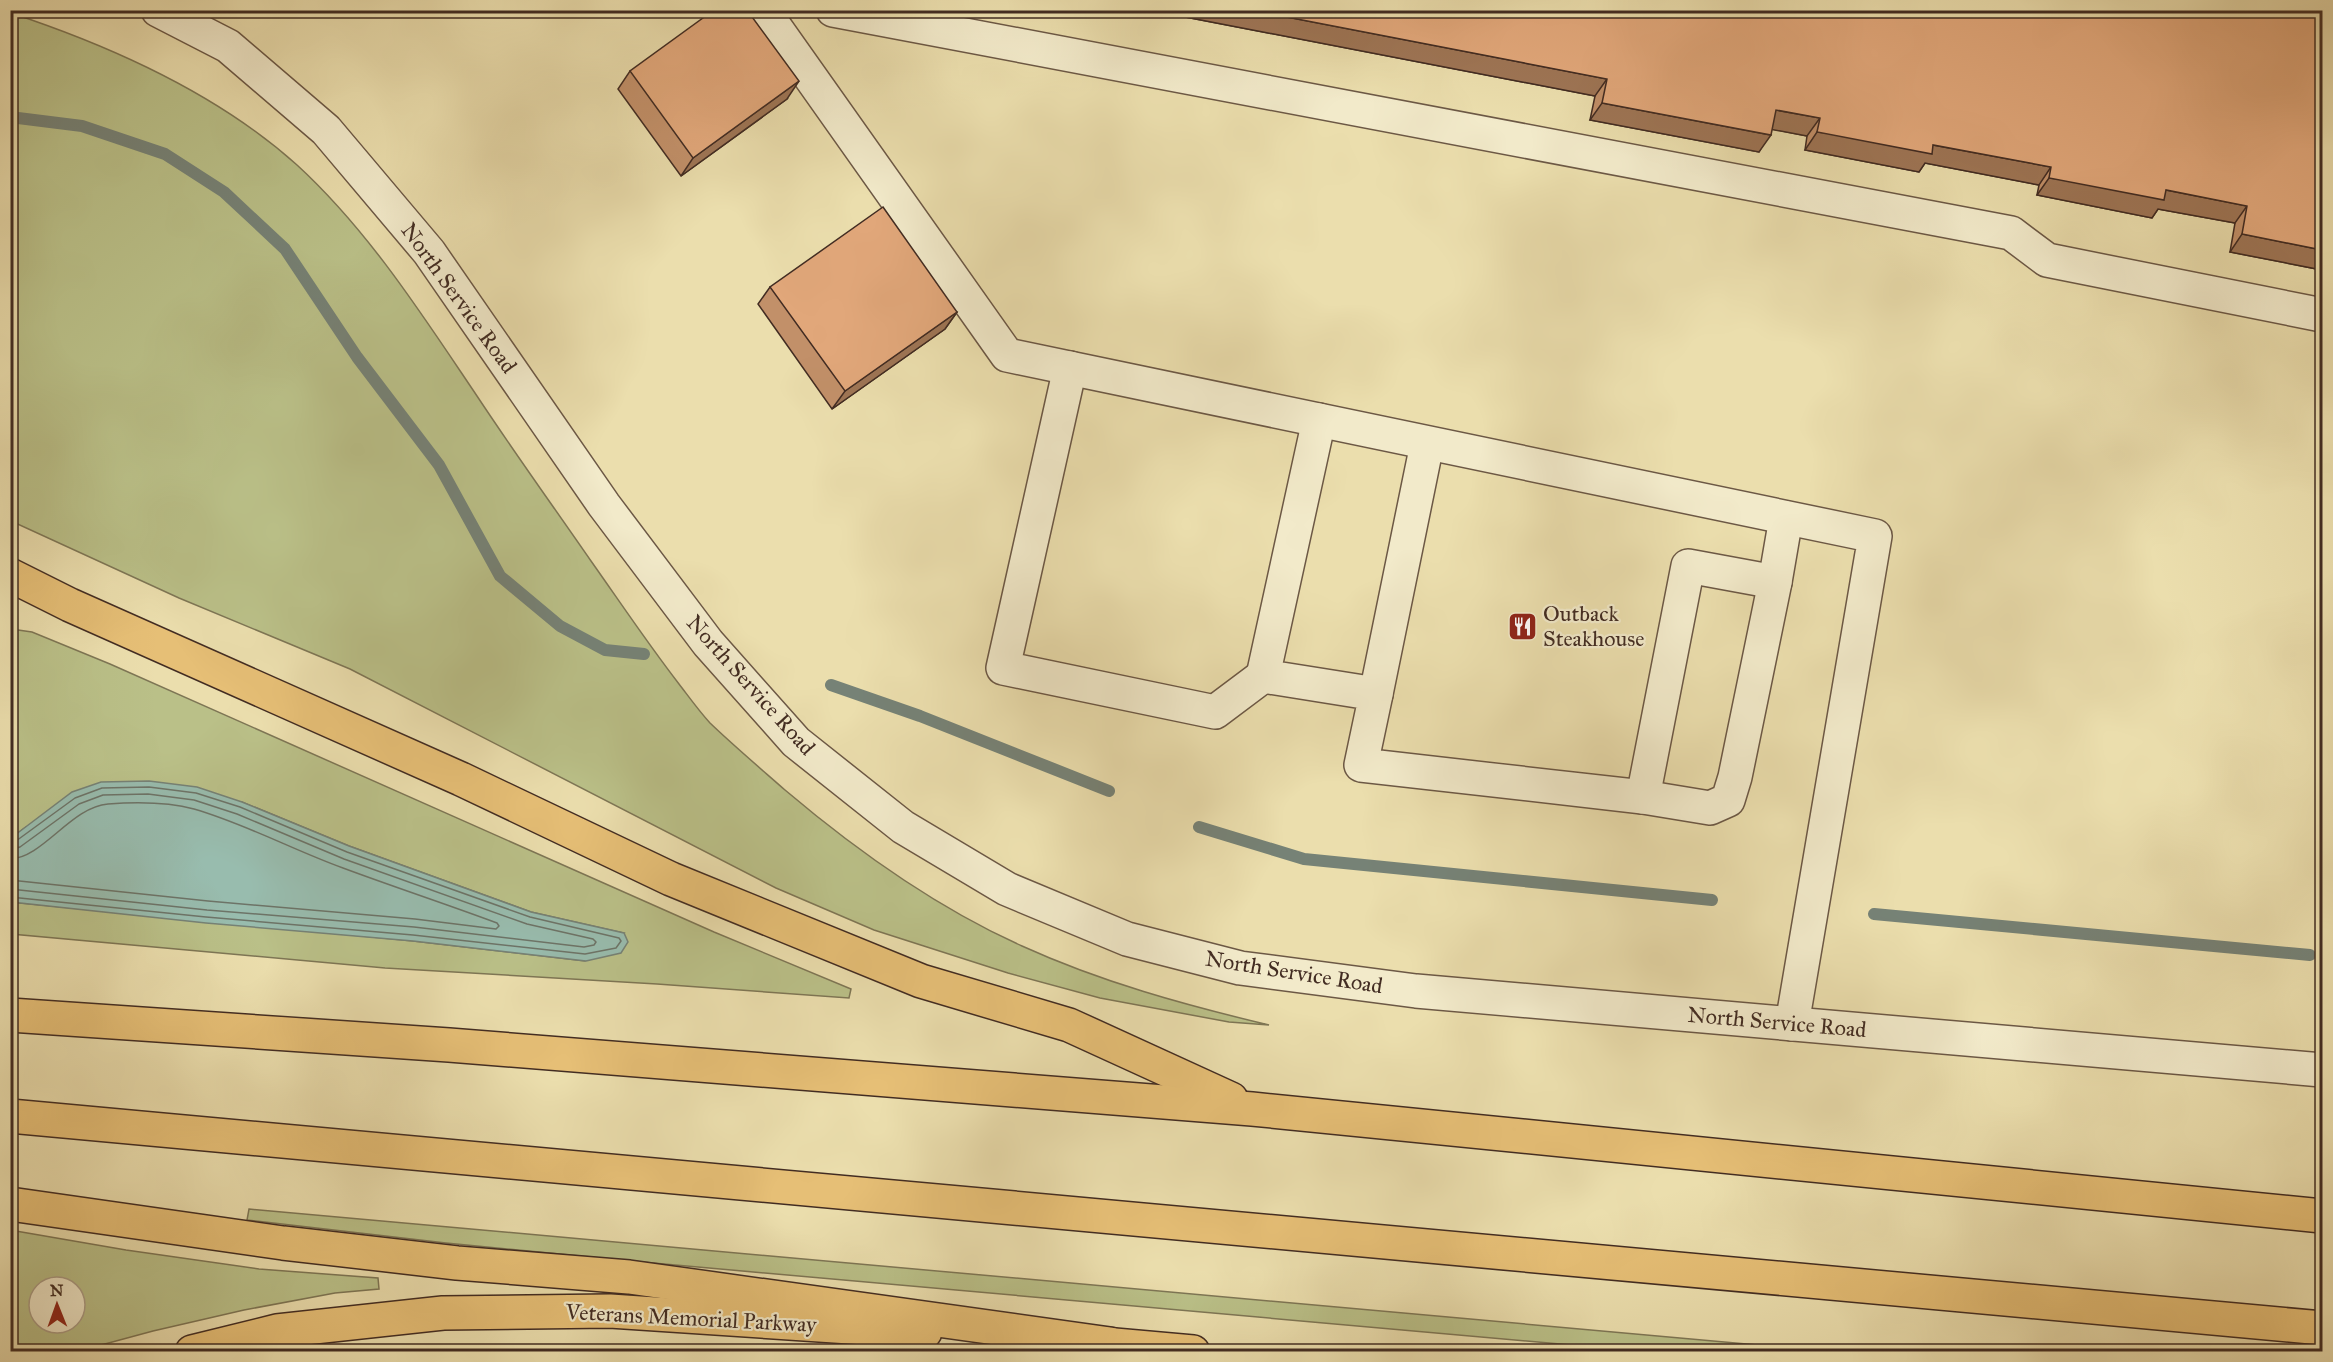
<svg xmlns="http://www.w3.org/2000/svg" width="2333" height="1362" viewBox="0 0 2333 1362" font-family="'IM FELL Great Primer',serif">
<rect width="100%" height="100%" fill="#ebdead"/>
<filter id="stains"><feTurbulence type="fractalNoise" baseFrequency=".00333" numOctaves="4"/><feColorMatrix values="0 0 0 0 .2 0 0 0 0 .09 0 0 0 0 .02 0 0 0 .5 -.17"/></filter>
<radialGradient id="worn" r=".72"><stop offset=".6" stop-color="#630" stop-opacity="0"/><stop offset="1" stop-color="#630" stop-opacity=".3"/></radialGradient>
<!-- green -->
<g fill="#bac088" stroke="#7e7655" stroke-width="1.5" fill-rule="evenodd">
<path d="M11,13c100,33 207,81 286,152 72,66 126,151 180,231 37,56 76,110 114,165 29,41 57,83 88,123 10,13 20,27 31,39 24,23 50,45 75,67 72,61 150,117 237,156 79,36 163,59 247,79l-40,-3 -129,-24 -92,-25 -134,-43 -98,-42 -426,-219 -171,-71 -168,-77z"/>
<polygon points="11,629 32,632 110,664 714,932 851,989 849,998 657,984 385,968 11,934 10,902 413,941 585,961 624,933 531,912 349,846 242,802 26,827 11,838"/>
<polygon points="249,1209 1825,1351 1648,1352 1593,1347 653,1263 446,1243 247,1220"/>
<path d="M10,1230l116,20 133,19 119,9 1,11 -44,4 -91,17 -91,21 -74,20h-68zM39,1287h36v36h-36z"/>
</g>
<!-- water -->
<polygon fill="#98bcae" stroke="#768276" stroke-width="1.5" points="149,781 197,787 242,802 349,846 531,912 624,933 628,942 621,953 586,961 413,941 206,923 11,902 11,838 72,792 101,782"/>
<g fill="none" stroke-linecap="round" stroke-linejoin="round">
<!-- shore -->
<g stroke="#6d7468" stroke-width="1.5">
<polyline points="10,842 16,841 75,798 102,788 149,787 196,793 240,807 347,852 530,917 619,938 621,941 616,948 585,954 413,935 206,917 10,897"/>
<polyline points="10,850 20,847 79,804 103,795 148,794 194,800 237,814 344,859 527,924 593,939 596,942 594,945 584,947 414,927 207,910 10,889"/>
<path d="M10,859c33,-1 61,-52 98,-55 28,-2 60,-2 86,5 52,15 99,41 149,59 51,19 103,36 154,55l2,3 -3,3 -81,-10 -207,-18 -198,-21"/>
</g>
<!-- stream -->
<g stroke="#768276" stroke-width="12">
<polyline points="10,117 82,126 165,154 224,192 285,249 357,357 439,465 500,576 560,626 605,650 644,654"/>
<polyline points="831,685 920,716 1109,791"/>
<polyline points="1199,827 1304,859 1712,900"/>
<polyline points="1874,914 2310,955"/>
</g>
<defs>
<g id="minor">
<polyline points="158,10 228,46 326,130 429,252 604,505 708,643 796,742 903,827 1007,889 1127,939 1240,968 1416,991 2322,1070"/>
<polyline points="763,10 1007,355 1875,536 1792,1024"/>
<polyline points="833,10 2011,233 2047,260 2322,315"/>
<polyline points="1070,368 1003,668 1215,712 1263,676"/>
<polyline points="1319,420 1263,676 1376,694 1361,765 1643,797 1710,808 1728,800 1735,777 1775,582 1786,518"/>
<polyline points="1376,694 1427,444"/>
<polyline points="1643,797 1688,566 1775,582"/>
</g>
<g id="major">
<polyline points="1081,1342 1193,1352"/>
<polyline points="192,1352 277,1331 443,1313 610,1311 925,1332"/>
</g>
<g id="highway">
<polyline points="10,575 70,605 461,779 671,879 921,981 1069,1025 1231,1099"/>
<polyline points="10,1015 449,1045 1252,1109 2322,1216"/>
<polyline points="10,1116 2322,1328"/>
<polyline points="10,1204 283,1243 457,1263 629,1277 1110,1344"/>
</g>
</defs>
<!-- minor casing -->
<use href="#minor" stroke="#6c5845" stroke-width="36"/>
<!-- major casing -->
<use href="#major" stroke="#422c22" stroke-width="36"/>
<!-- highway casing -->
<use href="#highway" stroke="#422c22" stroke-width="36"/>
<!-- minor -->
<use href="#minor" stroke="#f2eaca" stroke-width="33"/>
<!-- major -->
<use href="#major" stroke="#e6bf76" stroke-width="33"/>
<!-- highway -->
<use href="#highway" stroke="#e6bf76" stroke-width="33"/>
</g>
<!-- wall -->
<g fill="#c29069" stroke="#422c22" stroke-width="1.5">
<polygon points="1149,10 2322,10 2322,270 2230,252 2235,223 2158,209 2152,218 2037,195 2039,185 1925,163 1919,172 1805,150 1807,136 1772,129 1759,152 1590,120 1595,96"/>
<polygon points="630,71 787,99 681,176 618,89"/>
<polygon points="770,287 957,312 945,329 832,409 758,304"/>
</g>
<!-- shaded-wall -->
<g fill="#9e7555" stroke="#422c22" stroke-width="1.5">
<polygon points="1149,10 1251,10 1607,79 1595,96"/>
<polygon points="799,81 787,99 681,176 693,158"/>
<polygon points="1602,103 1771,135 1759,152 1590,120"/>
<polygon points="1776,110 1820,118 1807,136 1764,128"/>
<polygon points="1817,132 1933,145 2051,167 2039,185 1925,163 1919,172 1805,150"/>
<polygon points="2049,178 2166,190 2247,206 2235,223 2158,209 2152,218 2037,195"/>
<polygon points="2242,234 2322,250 2322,270 2230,252"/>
<polygon points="957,312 945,329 832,409 845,391"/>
</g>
<!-- building -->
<g fill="#e1a77a" stroke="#422c22" stroke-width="1.5">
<polygon points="714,10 747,10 799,81 693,158 630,71"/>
<polygon points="1251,10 2322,10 2322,250 2242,234 2247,206 2166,190 2164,200 2049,178 2051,167 1933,145 1932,154 1817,132 1820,118 1776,110 1771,135 1602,103 1607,79"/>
<polygon points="883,207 957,312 845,391 770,287"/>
</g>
<!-- icons -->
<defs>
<symbol id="restaurant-square" viewBox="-11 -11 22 22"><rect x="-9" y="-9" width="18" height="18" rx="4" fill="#8f2418" stroke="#f2eaca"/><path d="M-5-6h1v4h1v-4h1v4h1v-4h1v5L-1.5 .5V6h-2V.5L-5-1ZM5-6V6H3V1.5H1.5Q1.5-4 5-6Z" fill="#fff"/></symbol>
</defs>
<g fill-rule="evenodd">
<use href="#restaurant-square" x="1506" y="610" width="33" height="33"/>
</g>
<g text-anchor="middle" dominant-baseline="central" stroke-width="4.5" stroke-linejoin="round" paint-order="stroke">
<!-- street labels -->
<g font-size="22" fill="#422c22" stroke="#f2eaca">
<text transform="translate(459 298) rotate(54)">North Service Road</text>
<text transform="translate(751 685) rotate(48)">North Service Road</text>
<text transform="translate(1294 972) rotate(9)">North Service Road</text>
<text transform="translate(1777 1022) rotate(5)">North Service Road</text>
<text transform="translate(691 1318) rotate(3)">Veterans Memorial Parkway</text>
</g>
<!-- poi labels -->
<g font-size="22" fill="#422c22" stroke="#f2eaca" text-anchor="start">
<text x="1543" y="613">Outback<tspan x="1543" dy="25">Steakhouse</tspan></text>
</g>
</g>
<!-- margin -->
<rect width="2333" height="1362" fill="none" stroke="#ebdead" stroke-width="36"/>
<rect x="12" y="12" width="2309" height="1338" fill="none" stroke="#422c22" stroke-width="3"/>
<rect x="18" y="18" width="2297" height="1326" fill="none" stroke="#422c22" stroke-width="1.5"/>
<!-- north arrow -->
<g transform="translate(57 1305) rotate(359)"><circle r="28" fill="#f2eaca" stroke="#ac9e87" stroke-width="1.5"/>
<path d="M0-4.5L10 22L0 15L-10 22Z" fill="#8f2418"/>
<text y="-9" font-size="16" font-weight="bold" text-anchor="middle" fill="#422c22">N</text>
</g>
<rect width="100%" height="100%" filter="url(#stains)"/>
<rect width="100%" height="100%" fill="url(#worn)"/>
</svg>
